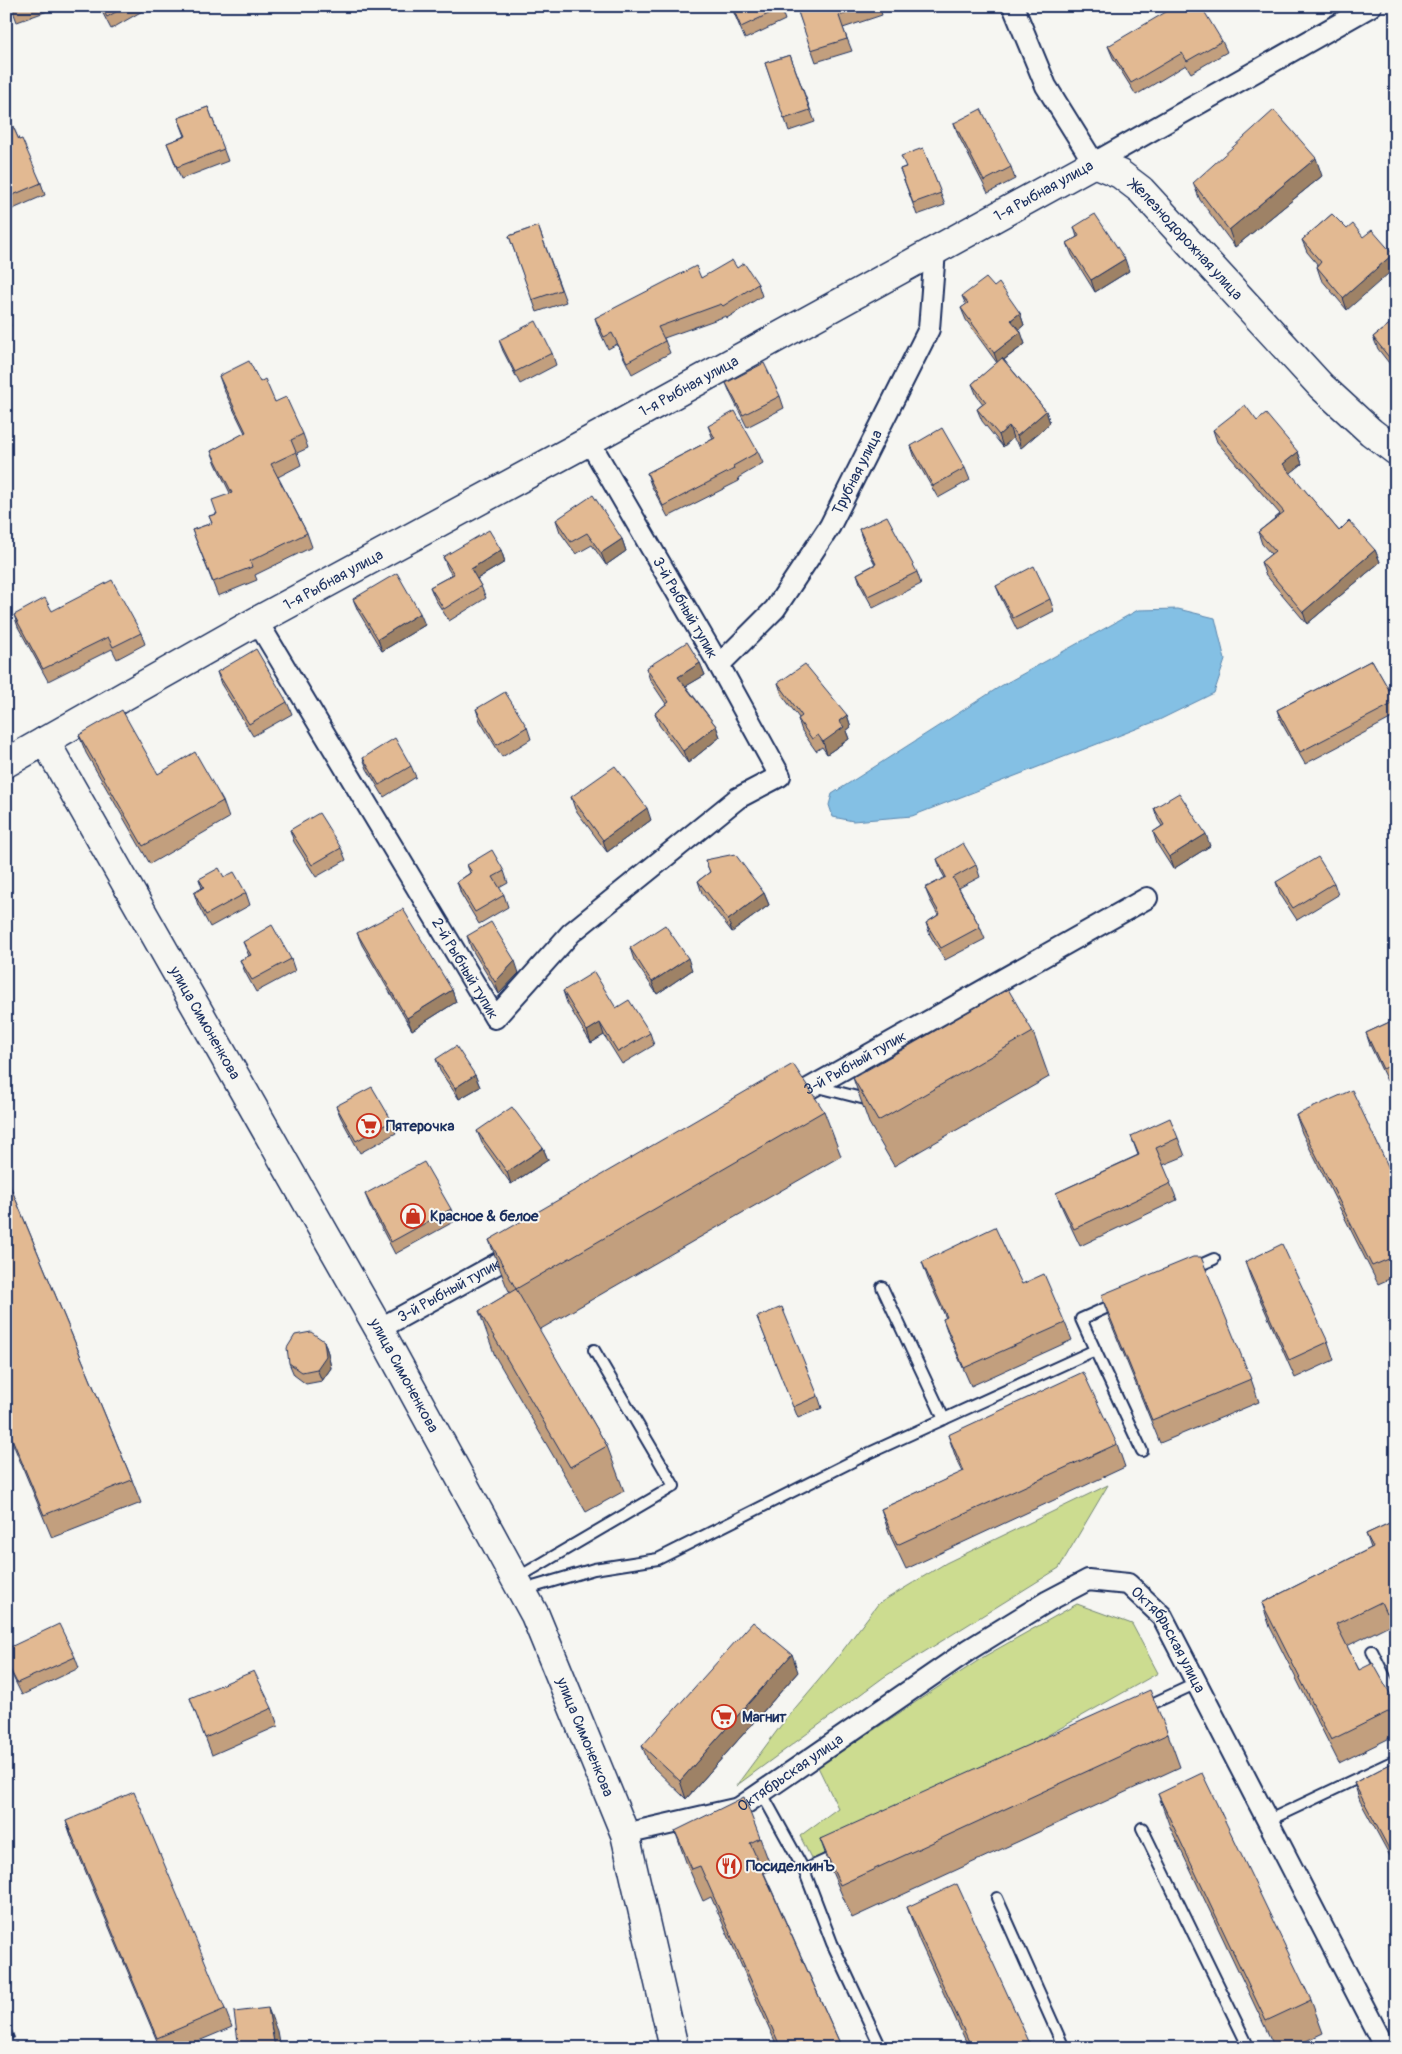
<svg xmlns="http://www.w3.org/2000/svg" width="1402" height="2054" viewBox="0 0 1402 2054" font-family="Pangolin,sans-serif">
<rect width="100%" height="100%" fill="#f6f6f2"/>
<filter id="ink" filterUnits="userSpaceOnUse"><feTurbulence type="fractalNoise" baseFrequency=".02" numOctaves="2"/><feDisplacementMap in="SourceGraphic" scale="10" xChannelSelector="R" yChannelSelector="G"/><feConvolveMatrix kernelMatrix="1 2 1 2 8 2 1 2 1" color-interpolation-filters="sRGB"/></filter>
<g filter="url(#ink)">
<!-- green -->
<g fill="#ccdc90" stroke="#748677">
<polygon points="1108,1485 1059,1568 884,1677 736,1786 785,1720 834,1662 878,1604 946,1563"/>
<polygon points="1077,1604 1132,1624 1158,1673 1034,1743 812,1860 800,1836 838,1808 818,1767 985,1656"/>
</g>
<!-- water -->
<polygon fill="#84c0e4" stroke="#5a86ae" points="1178,609 1215,618 1225,660 1214,693 1159,720 912,816 853,821 833,817 829,805 832,794 1001,686 1138,610"/>
<g fill="none" stroke-linecap="round" stroke-linejoin="round">
<defs>
<g id="lane">
<polyline points="814,1086 873,1101"/>
<polyline points="1191,1269 1214,1259"/>
<polyline points="882,1287 944,1419"/>
<polyline points="1095,1350 1081,1319 1117,1303"/>
<polyline points="517,1578 674,1486 594,1350"/>
<polyline points="523,1590 594,1569 658,1559 865,1455 1095,1350 1142,1451"/>
<polyline points="1372,1651 1396,1699"/>
<polyline points="1143,1708 1197,1683"/>
<polyline points="761,1792 804,1870 832,1943 881,2048"/>
<polyline points="1267,1821 1396,1760"/>
<polyline points="1142,1828 1249,2048"/>
<polyline points="804,1870 839,1854"/>
<polyline points="997,1898 1064,2048"/>
</g>
<g id="street">
<polyline points="1013,6 1046,86 1094,163 1371,6"/>
<path id="s1" d="M257,621l238,397 76,-85 167,-135 42,-22 -61,-111 -130,-224"/>
<path id="s2" d="M719,665l56,-56 55,-83 99,-197 6,-78"/>
<path id="s3" d="M787,1101l360,-203"/>
<path id="s4" d="M379,1329l143,-79"/>
<path id="s5" d="M625,1834l114,-26 231,-159 78,-48 40,-21 40,4 34,32 223,432"/>
</g>
<g id="secondary">
<path id="s6" d="M45,741l334,588 156,286 90,219 49,214"/>
<path id="s7" d="M6,763l251,-142 332,-180 505,-278 26,11 21,16 180,196 50,46 25,19"/>
</g>
</defs>
<!-- lane casing -->
<use href="#lane" stroke="#1b2f5e" stroke-width="14"/>
<!-- street casing -->
<use href="#street" stroke="#1b2f5e" stroke-width="24"/>
<!-- secondary casing -->
<use href="#secondary" stroke="#1b2f5e" stroke-width="31"/>
<!-- lane -->
<use href="#lane" stroke="#f6f6f2" stroke-width="10"/>
<!-- street -->
<use href="#street" stroke="#f6f6f2" stroke-width="20"/>
<!-- secondary -->
<use href="#secondary" stroke="#f6f6f2" stroke-width="28"/>
<!-- rail -->
<polyline stroke="#1b2f5e" stroke-width="4" stroke-dasharray="8 4" stroke-linecap="butt" points="6,2020 17,2048"/>
</g>
<!-- wall -->
<g fill="#c29f7e" stroke="#1b2f5e">
<polygon points="11,6 55,6 56,8 17,22"/>
<polygon points="99,6 151,6 111,29"/>
<polygon points="731,6 780,6 785,20 745,39"/>
<polygon points="796,6 879,6 882,15 843,28 852,51 816,62"/>
<polygon points="1246,6 1254,6 1248,10"/>
<polygon points="1222,41 1227,52 1191,73 1186,65 1136,95 1113,58 1108,46"/>
<polygon points="790,55 815,122 789,131 765,63"/>
<polygon points="208,107 228,161 181,179 167,143 185,136 178,118"/>
<polygon points="6,111 19,140 41,183 45,195 6,212"/>
<polygon points="954,123 1011,167 1015,179 988,193 958,135"/>
<polygon points="923,148 945,205 917,215 900,169 905,167"/>
<polygon points="1322,176 1235,247 1200,200 1193,183"/>
<polygon points="1332,214 1347,310 1321,279 1317,267 1318,265 1307,252 1302,240"/>
<polygon points="538,226 566,302 537,312 509,236"/>
<polygon points="1074,227 1129,271 1095,292 1072,255 1067,243 1077,237"/>
<polygon points="737,268 758,284 762,296 727,318 726,316 664,338 670,353 632,374 617,344 608,349 599,330 595,318 701,278"/>
<polygon points="994,287 1020,313 1024,325 1019,329 1025,344 1004,360 1046,411 1050,423 1021,448 1013,438 1003,447 982,421 977,409 983,404 977,396 972,384 997,363 966,320 961,308 966,305 962,296"/>
<polygon points="6,313 11,326 6,329"/>
<polygon points="1396,319 1396,372 1378,349 1373,337"/>
<polygon points="499,340 552,353 556,365 520,384 503,351"/>
<polygon points="219,376 260,382 275,402 303,434 308,448 297,453 301,465 278,477 307,533 312,547 255,575 257,580 218,596 192,530 212,523 209,516 216,514 230,493 216,464 211,451 245,433 224,390"/>
<polygon points="726,383 780,396 784,408 747,427 731,395"/>
<polygon points="1257,421 1298,452 1302,464 1290,473 1339,531 1375,550 1380,562 1307,624 1265,574 1261,562 1271,554 1262,544 1258,532 1280,514 1217,442 1213,430"/>
<polygon points="708,426 758,452 763,463 738,478 739,481 668,517 651,485 647,473 713,439"/>
<polygon points="911,446 965,468 970,480 938,498 915,458"/>
<polygon points="556,520 622,539 626,551 606,565 592,545 576,554 560,532"/>
<polygon points="859,529 917,572 921,584 873,608 861,586 857,574 875,564 863,541"/>
<polygon points="501,550 505,562 477,579 481,586 486,598 449,621 435,599 430,587 452,575 448,569 443,557"/>
<polygon points="996,586 1050,599 1054,611 1017,630 1001,598"/>
<polygon points="353,599 425,625 382,651 358,611"/>
<polygon points="14,615 141,633 145,644 117,659 112,649 48,681 18,627"/>
<polygon points="1372,660 1396,703 1396,716 1305,764 1281,722 1277,710"/>
<polygon points="700,663 705,675 686,686 716,726 720,737 688,763 659,725 655,713 666,704 650,680 646,668"/>
<polygon points="217,672 287,702 292,714 253,736 221,684"/>
<polygon points="778,683 847,715 851,727 846,731 849,739 827,754 822,747 816,751 802,731 798,719 799,718 782,695"/>
<polygon points="476,709 527,727 531,739 502,757 480,721"/>
<polygon points="79,735 158,774 223,801 229,818 150,864 86,753"/>
<polygon points="363,758 411,766 416,777 384,797 367,769"/>
<polygon points="571,797 651,820 607,852 575,809"/>
<polygon points="1154,808 1210,846 1173,869 1157,844 1153,832 1162,826 1158,820"/>
<polygon points="290,830 341,848 346,860 316,877 294,842"/>
<polygon points="937,859 976,865 980,877 959,888 980,927 985,939 945,960 930,935 926,923 938,915 930,900 925,888 945,878 941,871"/>
<polygon points="705,860 764,893 769,905 732,932 702,893 698,881 710,872"/>
<polygon points="467,865 504,871 508,883 499,888 504,895 508,907 479,924 461,894 457,882 470,873"/>
<polygon points="199,879 246,893 250,905 210,927 198,905 194,893 202,888"/>
<polygon points="1276,882 1334,883 1338,895 1297,920 1280,894"/>
<polygon points="357,933 452,990 456,1002 412,1030 362,945"/>
<polygon points="467,936 519,973 499,994 471,948"/>
<polygon points="243,942 291,959 295,971 256,992 245,972 240,960 249,956"/>
<polygon points="630,948 692,970 657,994 634,960"/>
<polygon points="563,991 616,1008 650,1033 654,1045 622,1064 604,1035 591,1043 567,1003"/>
<polygon points="1396,1019 1396,1077 1387,1081 1370,1045 1366,1033"/>
<polygon points="1033,1032 1049,1077 894,1166 869,1123 853,1078"/>
<polygon points="436,1059 475,1075 480,1087 459,1099 440,1071"/>
<polygon points="336,1106 392,1121 396,1133 360,1153 341,1118"/>
<polygon points="824,1111 841,1156 539,1330 607,1446 624,1491 586,1512 495,1356 479,1311 510,1293 506,1285 489,1240"/>
<polygon points="1296,1115 1396,1183 1396,1276 1378,1284 1302,1133"/>
<polygon points="477,1131 543,1148 548,1160 511,1184 482,1143"/>
<polygon points="1131,1136 1178,1138 1185,1156 1163,1165 1177,1200 1080,1246 1063,1210 1056,1193 1138,1155"/>
<polygon points="6,1176 132,1480 141,1503 52,1538 6,1427"/>
<polygon points="365,1194 451,1209 455,1221 395,1254 370,1206"/>
<polygon points="922,1262 1022,1284 1065,1323 1072,1340 971,1386 949,1336 943,1319 946,1318 928,1279"/>
<polygon points="1245,1262 1328,1342 1334,1360 1295,1378 1251,1279"/>
<polygon points="1101,1295 1251,1379 1259,1402 1160,1443 1109,1318"/>
<polygon points="757,1317 818,1396 822,1408 798,1418"/>
<polygon points="324,1341 328,1353 331,1368 322,1381 306,1384 294,1375 289,1363"/>
<polygon points="948,1435 1117,1444 1125,1467 906,1569 889,1533 881,1509 963,1472 956,1458"/>
<polygon points="1396,1520 1396,1636 1395,1636 1389,1625 1347,1646 1359,1670 1396,1704 1396,1735 1339,1763 1270,1627 1262,1603 1371,1548 1366,1534"/>
<polygon points="6,1649 75,1657 79,1668 22,1695 6,1663"/>
<polygon points="798,1672 686,1799 649,1763 642,1746"/>
<polygon points="190,1698 272,1708 278,1726 212,1755"/>
<polygon points="1168,1734 1180,1767 852,1918 832,1872 820,1839"/>
<polygon points="1396,1761 1396,1867 1360,1801 1354,1783"/>
<polygon points="1158,1794 1311,2000 1323,2033 1291,2048 1275,2048 1170,1827"/>
<polygon points="66,1821 225,2009 232,2027 182,2048 160,2048 72,1839"/>
<polygon points="675,1831 760,1838 772,1870 764,1873 842,2048 778,2048 711,1897 703,1901 686,1862"/>
<polygon points="907,1907 1032,2048 969,2048 919,1940"/>
</g>
<!-- shaded-wall -->
<g fill="#9e8266" stroke="#1b2f5e">
<polygon points="1316,158 1322,176 1235,247 1229,230"/>
<polygon points="1393,254 1396,261 1396,267 1347,310 1343,298"/>
<polygon points="1125,259 1129,271 1095,292 1091,280"/>
<polygon points="1020,313 1024,325 1016,332 1011,320"/>
<polygon points="1021,332 1025,344 998,364 994,353"/>
<polygon points="1046,411 1050,423 1021,448 1017,436"/>
<polygon points="1009,426 1013,438 1003,447 999,435"/>
<polygon points="1298,452 1302,464 1287,476 1283,464"/>
<polygon points="622,539 626,551 606,565 601,553"/>
<polygon points="501,550 505,562 475,580 471,569"/>
<polygon points="1375,550 1380,562 1307,624 1303,612"/>
<polygon points="420,613 425,625 382,651 378,639"/>
<polygon points="700,663 705,675 683,688 678,677"/>
<polygon points="847,715 851,727 846,731 849,739 827,754 823,742 839,721"/>
<polygon points="716,726 720,737 688,763 683,751"/>
<polygon points="647,808 651,820 607,852 603,840"/>
<polygon points="1206,834 1210,846 1173,869 1169,857"/>
<polygon points="764,893 769,905 732,932 728,920"/>
<polygon points="688,958 692,970 657,994 652,982"/>
<polygon points="515,961 519,973 499,994 495,982"/>
<polygon points="452,990 456,1002 412,1030 407,1018"/>
<polygon points="600,1023 604,1035 591,1043 587,1031"/>
<polygon points="475,1075 480,1087 459,1099 455,1088"/>
<polygon points="543,1148 548,1160 511,1184 507,1172"/>
<polygon points="324,1341 328,1353 331,1368 322,1381 317,1369"/>
<polygon points="792,1654 798,1672 686,1799 680,1781"/>
<polygon points="268,2008 277,2031 280,2048 275,2048"/>
</g>
<!-- building -->
<g fill="#e2b992" stroke="#1b2f5e">
<polygon points="11,6 24,6 13,10"/>
<polygon points="101,6 126,6 107,17"/>
<polygon points="732,6 780,6 781,8 741,27"/>
<polygon points="796,6 868,6 839,16 847,39 811,50"/>
<polygon points="1176,6 1201,6 1222,41 1187,61 1182,53 1131,83 1108,46"/>
<polygon points="790,55 810,110 784,119 765,63"/>
<polygon points="208,107 224,149 177,167 167,143 186,136 178,118"/>
<polygon points="981,109 1011,167 984,181 954,123"/>
<polygon points="1274,110 1316,158 1229,230 1193,183"/>
<polygon points="6,111 19,140 22,139 41,183 6,198"/>
<polygon points="923,148 941,193 913,203 900,169 906,167 901,156"/>
<polygon points="1095,214 1125,259 1091,280 1067,243 1079,236 1074,227"/>
<polygon points="1332,214 1347,229 1353,224 1363,237 1372,230 1393,254 1343,298 1317,267 1321,262 1302,240"/>
<polygon points="538,226 561,290 532,300 509,236"/>
<polygon points="732,260 737,268 744,263 758,284 723,306 721,304 658,327 665,341 627,362 612,333 604,337 595,318 696,266 701,278"/>
<polygon points="986,278 994,287 999,283 1020,313 1011,320 1021,332 994,353 961,308 968,303 962,296"/>
<polygon points="1396,319 1396,366 1373,337"/>
<polygon points="536,321 552,353 515,372 499,340"/>
<polygon points="1002,358 1046,411 1017,436 1009,426 999,435 977,409 986,402 972,384"/>
<polygon points="249,361 260,382 265,379 275,402 286,397 303,434 291,440 296,452 271,464 307,533 250,561 252,567 213,582 192,530 212,523 209,516 217,514 212,500 232,493 211,451 246,432 219,376"/>
<polygon points="764,363 780,396 743,415 726,383"/>
<polygon points="1245,405 1257,421 1266,414 1298,452 1283,464 1339,531 1349,521 1375,550 1303,612 1261,562 1275,551 1258,532 1284,512 1213,430"/>
<polygon points="735,411 758,452 733,466 734,469 663,506 647,473 715,438 708,426"/>
<polygon points="942,428 965,468 933,486 911,446"/>
<polygon points="593,495 622,539 601,553 587,533 571,542 556,520"/>
<polygon points="887,516 917,572 868,596 857,574 876,564 859,529"/>
<polygon points="489,530 501,550 471,569 481,586 444,609 430,587 454,574 443,557"/>
<polygon points="1034,566 1050,599 1013,618 996,586"/>
<polygon points="397,573 420,613 378,639 353,599"/>
<polygon points="112,580 141,633 113,647 108,637 43,669 14,615 45,598 52,611"/>
<polygon points="687,642 700,663 678,677 716,726 683,751 655,713 669,702 646,668"/>
<polygon points="256,649 287,702 249,724 217,672"/>
<polygon points="1372,660 1396,702 1300,752 1277,710"/>
<polygon points="805,664 847,715 839,721 844,727 823,742 818,735 812,739 798,719 802,716 778,683"/>
<polygon points="505,692 527,727 497,745 476,709"/>
<polygon points="122,710 158,774 195,752 223,801 143,846 79,735"/>
<polygon points="395,738 411,766 379,785 363,758"/>
<polygon points="615,766 647,808 603,840 571,797"/>
<polygon points="1179,793 1206,834 1169,857 1153,832 1164,825 1154,808"/>
<polygon points="319,813 341,848 312,865 290,830"/>
<polygon points="963,843 976,865 953,878 980,927 941,948 926,923 940,914 925,888 946,877 937,859"/>
<polygon points="492,850 504,871 493,877 504,895 475,912 457,882 472,872 467,865"/>
<polygon points="735,854 764,893 728,920 698,881 710,872 705,860"/>
<polygon points="1318,857 1334,883 1293,908 1276,882"/>
<polygon points="219,868 224,877 234,872 246,893 206,915 194,893 204,887 199,879"/>
<polygon points="403,909 452,990 407,1018 357,933"/>
<polygon points="491,922 515,961 495,982 467,936"/>
<polygon points="272,925 291,959 252,980 240,960 251,955 243,942"/>
<polygon points="665,925 688,958 652,982 630,948"/>
<polygon points="594,972 616,1008 629,1000 650,1033 618,1052 600,1023 587,1031 563,991"/>
<polygon points="1008,989 1033,1032 878,1121 853,1078"/>
<polygon points="1396,1019 1396,1063 1383,1069 1366,1033"/>
<polygon points="456,1046 475,1075 455,1088 436,1059"/>
<polygon points="793,1064 824,1111 516,1289 489,1240"/>
<polygon points="372,1087 392,1121 356,1141 336,1106"/>
<polygon points="1352,1090 1396,1183 1396,1256 1372,1266 1296,1115"/>
<polygon points="512,1107 543,1148 507,1172 477,1131"/>
<polygon points="1170,1118 1178,1138 1156,1148 1171,1183 1074,1229 1056,1193 1139,1155 1131,1136"/>
<polygon points="424,1162 451,1209 391,1242 365,1194"/>
<polygon points="6,1176 132,1480 44,1515 6,1424"/>
<polygon points="995,1227 1022,1284 1044,1274 1065,1323 964,1368 943,1319 947,1317 922,1262"/>
<polygon points="1282,1244 1328,1342 1289,1360 1245,1262"/>
<polygon points="1193,1257 1201,1257 1251,1379 1152,1420 1101,1295"/>
<polygon points="516,1289 607,1446 570,1467 479,1311"/>
<polygon points="782,1307 818,1396 793,1407 757,1317"/>
<polygon points="311,1332 324,1341 326,1356 317,1369 302,1372 289,1363 287,1348 295,1335"/>
<polygon points="1083,1372 1117,1444 897,1545 881,1509 964,1471 948,1435"/>
<polygon points="1396,1520 1396,1608 1386,1613 1381,1602 1336,1624 1359,1670 1373,1663 1396,1704 1396,1708 1331,1740 1262,1603 1373,1547 1366,1534"/>
<polygon points="753,1622 792,1654 680,1781 642,1746"/>
<polygon points="59,1624 75,1657 17,1683 6,1661 6,1649"/>
<polygon points="254,1671 272,1708 205,1738 190,1698"/>
<polygon points="1150,1690 1168,1734 840,1885 820,1839"/>
<polygon points="1396,1761 1396,1862 1354,1783"/>
<polygon points="1202,1773 1311,2000 1266,2021 1158,1794"/>
<polygon points="134,1792 225,2009 157,2038 66,1821"/>
<polygon points="744,1797 760,1838 750,1843 842,2048 781,2048 700,1866 692,1869 675,1831"/>
<polygon points="957,1884 1032,2048 972,2048 907,1907"/>
<polygon points="268,2008 275,2048 239,2048 234,2012"/>
</g>
</g>
<!-- icons -->
<defs>
<symbol id="supermarket-ring" viewBox="-11 -11 22 22"><circle r="9.5" fill="#f6f6f2" stroke="#c8321e" stroke-width="1.5"/><path d="M-6-5.5h2.5l.6 2H6L4.5 2H-2.5L-4.4-4H-6ZM-1.5 3.2a1.3 1.3 0 1 0 .1 0ZM3 3.2a1.3 1.3 0 1 0 .1 0Z" fill="#c8321e"/></symbol>
<symbol id="shop-ring" viewBox="-11 -11 22 22"><circle r="9.5" fill="#f6f6f2" stroke="#c8321e" stroke-width="1.5"/><path d="M-5-2.5h2.3a2.7 3.5 0 0 1 5.4 0H5L5.5 6h-11ZM-1.5-2.5h3a1.5 2.3 0 0 0-3 0Z" fill="#c8321e"/></symbol>
<symbol id="restaurant-ring" viewBox="-11 -11 22 22"><circle r="9.5" fill="#f6f6f2" stroke="#c8321e" stroke-width="1.5"/><path d="M-5-6h1v4h1v-4h1v4h1v-4h1v5L-1.5 .5V6h-2V.5L-5-1ZM5-6V6H3V1.5H1.5Q1.5-4 5-6Z" fill="#c8321e"/></symbol>
</defs>
<g fill-rule="evenodd">
<use href="#supermarket-ring" x="355" y="1112" width="28" height="28"/>
<use href="#shop-ring" x="399" y="1202" width="28" height="28"/>
<use href="#supermarket-ring" x="710" y="1703" width="28" height="28"/>
<use href="#restaurant-ring" x="715" y="1852" width="28" height="28"/>
</g>
<g text-anchor="middle" dominant-baseline="central" stroke-width="4" stroke-linejoin="round" paint-order="stroke">
<!-- street labels -->
<g font-size="15" fill="#1b2f5e" stroke="#f6f6f2">
<text stroke="none"><textPath href="#s7" startOffset="1185">1-я Рыбная улица</textPath></text>
<text stroke="none"><textPath href="#s7" startOffset="1364">Железнодорожная улица</textPath></text>
<text stroke="none"><textPath href="#s7" startOffset="780">1-я Рыбная улица</textPath></text>
<text stroke="none"><textPath href="#s2" startOffset="239">Трубная улица</textPath></text>
<text stroke="none"><textPath href="#s7" startOffset="375">1-я Рыбная улица</textPath></text>
<text transform="translate(685 608) rotate(60)">3-й Рыбный тупик</text>
<text stroke="none"><textPath href="#s1" startOffset="405">2-й Рыбный тупик</textPath></text>
<text stroke="none"><textPath href="#s6" startOffset="324">улица Симоненкова</textPath></text>
<text stroke="none"><textPath href="#s3" startOffset="78">3-й Рыбный тупик</textPath></text>
<text stroke="none"><textPath href="#s4" startOffset="80">3-й Рыбный тупик</textPath></text>
<text stroke="none"><textPath href="#s6" startOffset="729">улица Симоненкова</textPath></text>
<text stroke="none"><textPath href="#s5" startOffset="644">Октябрьская улица</textPath></text>
<text stroke="none"><textPath href="#s6" startOffset="1134">улица Симоненкова</textPath></text>
<text stroke="none"><textPath href="#s5" startOffset="179">Октябрьская улица</textPath></text>
</g>
<!-- poi labels -->
<g font-size="15" font-weight="bold" fill="#1b2f5e" stroke="#f6f6f2" text-anchor="start">
<text x="386" y="1126">Пятерочка</text>
<text x="430" y="1216">Красное &amp; белое</text>
<text x="742" y="1717">Магнит</text>
<text x="746" y="1866">ПосиделкинЪ</text>
</g>
</g>
<!-- margin -->
<rect width="1402" height="2054" fill="none" stroke="#f6f6f2" stroke-width="25"/>
<rect x="12" y="12" width="1377" height="2029" fill="none" stroke="#1b2f5e" stroke-width="2" filter="url(#ink)"/>
</svg>
